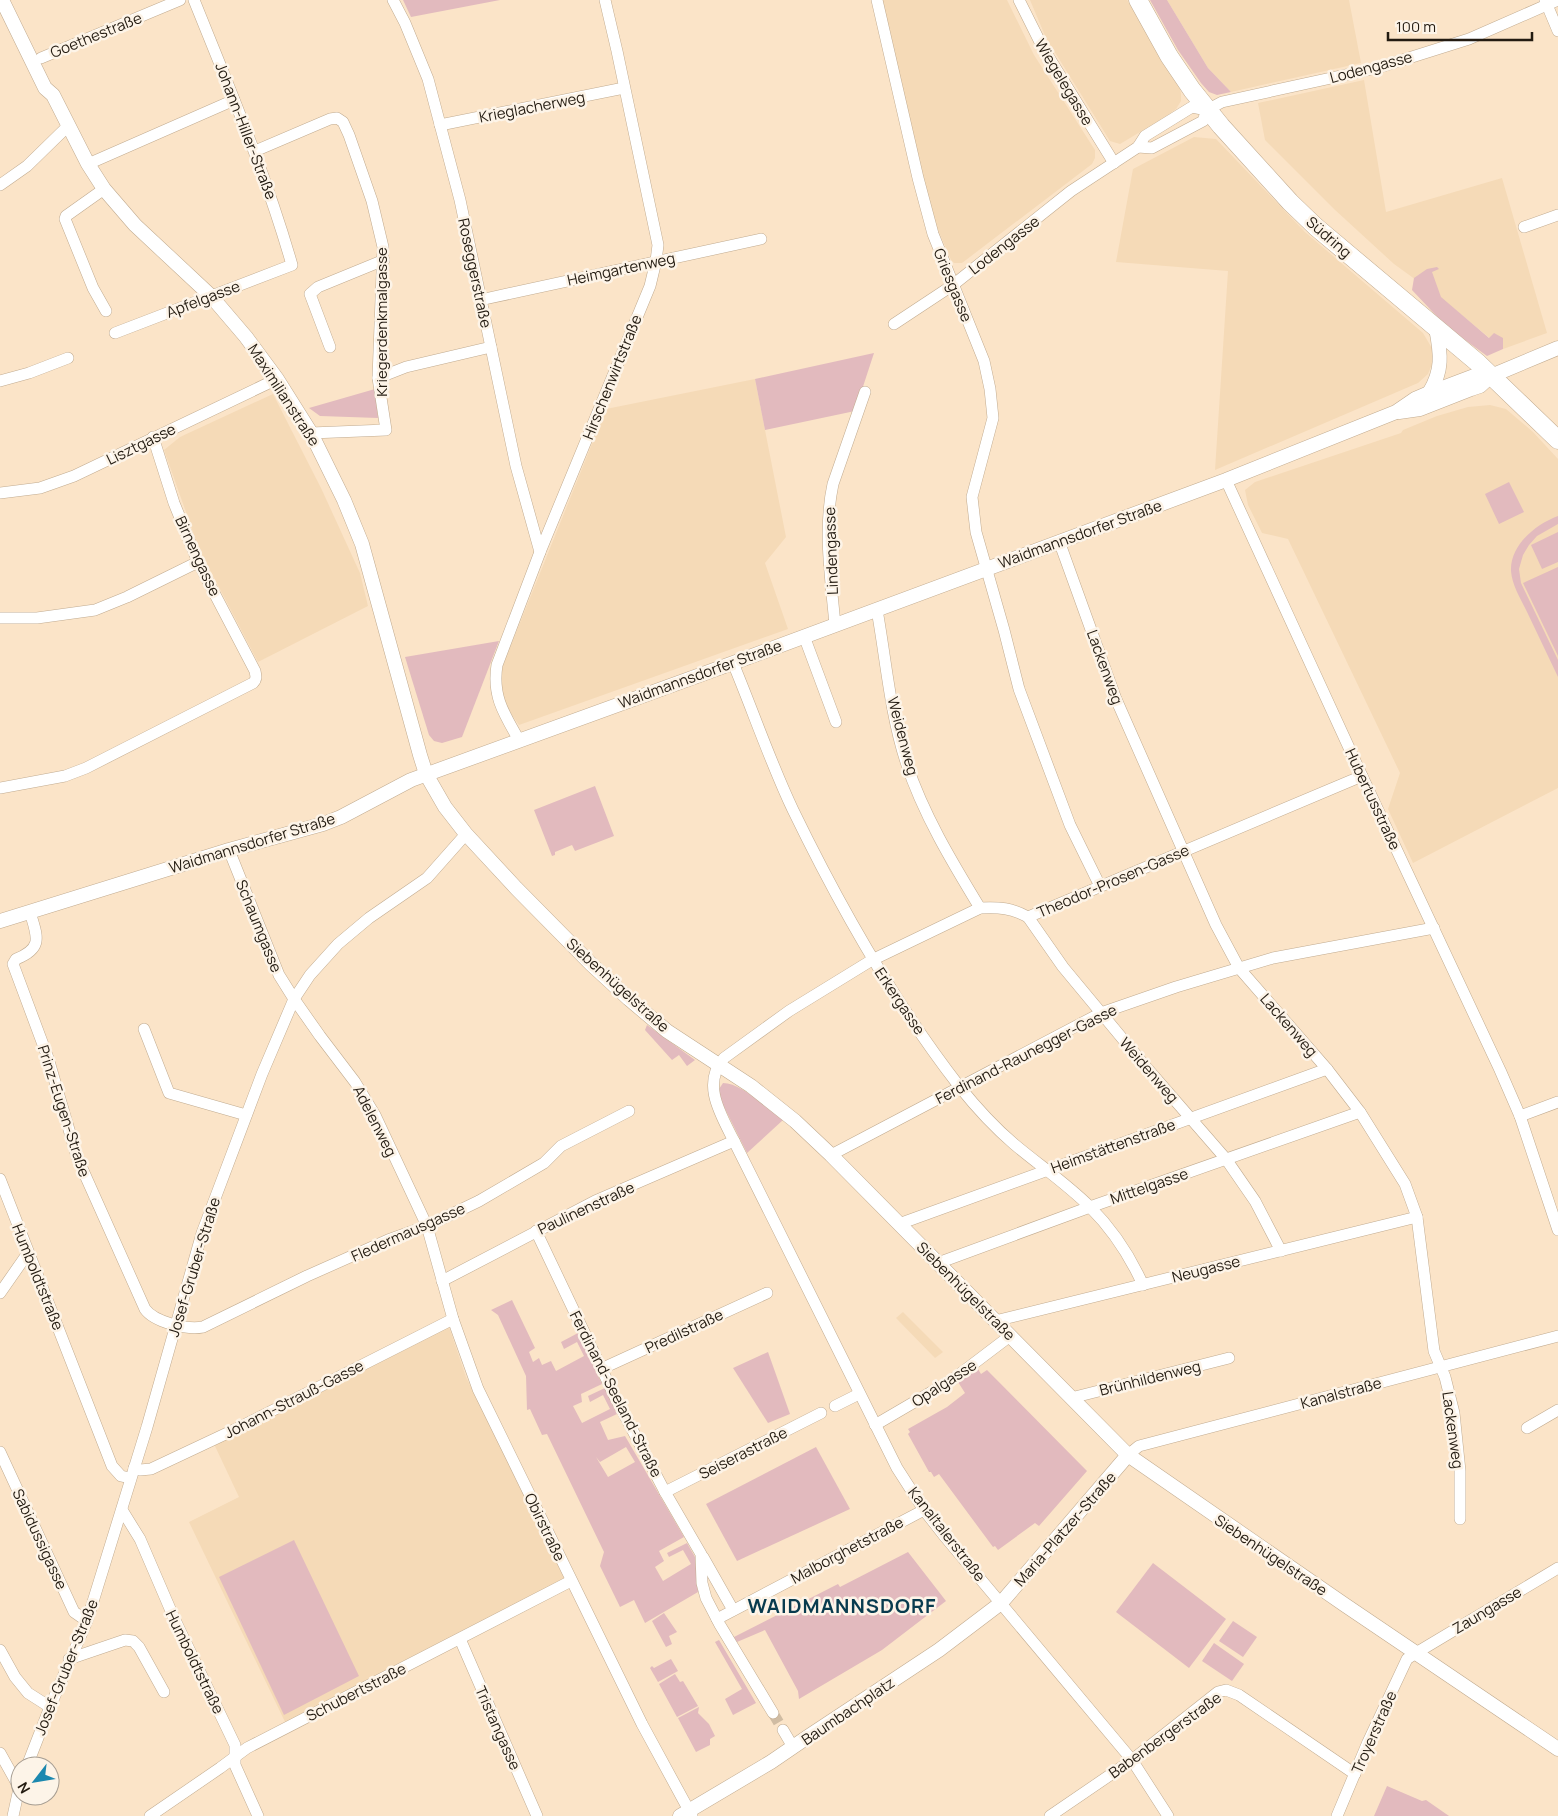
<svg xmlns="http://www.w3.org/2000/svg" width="1558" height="1816" viewBox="0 0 1558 1816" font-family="Manrope,sans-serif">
<rect width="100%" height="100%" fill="#fbe4c8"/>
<!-- built -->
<g fill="#f5dab7">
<polygon points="882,0 1007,0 1034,55 1095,150 1095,158 1092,164 962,263 954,263 951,260 933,218"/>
<polygon points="1030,0 1127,0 1178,82 1181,93 1181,101 1176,109 1165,117 1120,144 1110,141 1046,38"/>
<polygon points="1167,0 1349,0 1361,63 1231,92 1208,68"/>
<polygon points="1364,80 1386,212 1502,178 1547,333 1503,349 1441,298 1394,264 1334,209 1265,140 1258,103"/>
<polygon points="1194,137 1216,139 1305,232 1423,333 1433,350 1432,364 1428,374 1418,383 1215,470 1228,271 1116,262 1133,169"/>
<polygon points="755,379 786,537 765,563 788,629 519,725 507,708 501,693 501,670 606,409"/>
<polygon points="273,394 321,488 360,573 368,606 258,662 199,549 164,450 180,437"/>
<polygon points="1490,405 1506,409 1533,432 1558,459 1558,788 1413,863 1388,809 1400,773 1288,539 1262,533 1248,505 1245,490 1255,482 1401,433 1403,430 1437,416 1468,407"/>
<polygon points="903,1312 943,1352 935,1358 896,1318"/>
<polygon points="449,1327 466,1377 565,1580 286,1724 189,1522 239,1497 214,1444"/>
</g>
<!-- green -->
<g fill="#e2babe" fill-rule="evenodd">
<polygon points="403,0 500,0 411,17"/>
<polygon points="1150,0 1167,0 1208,68 1231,92 1217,95 1209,92 1201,83 1178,50"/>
<polygon points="1437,267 1439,269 1432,272 1441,297 1489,338 1494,333 1503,338 1503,349 1487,356 1446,326 1412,290 1414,278 1427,269"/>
<polygon points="874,353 855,411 765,430 755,379"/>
<polygon points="375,389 378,418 320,416 309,408"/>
<polygon points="1509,482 1524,512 1499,524 1485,494"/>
<path d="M1558,516v8l-21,12 -8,9 -6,10 -4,14 2,14 37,77v17c-10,-21 -20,-42 -30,-63 -6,-13 -16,-28 -17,-43 -1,-26 25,-47 47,-55z"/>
<polygon points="1558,532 1558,562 1542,569 1531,545"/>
<polygon points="1558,567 1558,656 1523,583"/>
<polygon points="499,641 462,737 442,743 434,741 429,735 405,657"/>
<polygon points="595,786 614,836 575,851 572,845 555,852 555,855 552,856 534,810"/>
<polygon points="647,1025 695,1060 687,1066 679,1055 672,1060 645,1030"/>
<path d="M723,1083c18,0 46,26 60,37l-36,33 -27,-54 -1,-10z"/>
<path d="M512,1300l23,48 -6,4 4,10 6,-4 3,7 9,-4 5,10 28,-15 -7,-14 -13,7 -3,-7 17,-9 24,51 -21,10 1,8 -9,4 9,17 28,-14 -7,-14 -13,7 -2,-6 17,-8 12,26 -17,8 8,18 17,-4 59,101 -25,14 5,10 -9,6 8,14 28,-17 -8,-14 -14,7 -2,-4 20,-10 8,14 3,35 -53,31 -11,-23 -14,7 -20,-41 4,-14 -57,-118 -5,1 -12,-26 -3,1 -1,-34 -28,-61 -7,-5zM626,1447l9,15 -27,15 -12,-20 4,5z"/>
<polygon points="768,1352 790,1414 768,1423 733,1368"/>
<polygon points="978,1369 981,1374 987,1370 1087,1471 1039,1526 1035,1523 998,1550 995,1546 993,1547 939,1474 934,1477 931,1472 929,1472 908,1434 910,1432 908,1429 947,1407 965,1393 958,1382"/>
<polygon points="816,1447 850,1509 737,1561 706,1504"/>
<polygon points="294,1540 359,1676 284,1715 219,1577"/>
<polygon points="908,1552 946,1601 882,1650 799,1699 798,1691 765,1630 737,1642 734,1637 838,1584 840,1587"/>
<polygon points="1153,1563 1226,1619 1189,1668 1116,1612"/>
<polygon points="664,1613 677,1632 669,1636 672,1644 666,1647 652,1621"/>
<polygon points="1233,1621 1257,1637 1243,1657 1219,1641"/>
<polygon points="719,1640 756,1703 733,1715 725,1699 742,1689 715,1642"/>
<polygon points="1214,1643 1244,1664 1232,1681 1202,1661"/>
<polygon points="671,1659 678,1671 658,1682 650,1668 652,1666 654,1668"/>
<polygon points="675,1674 680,1682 683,1681 698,1706 677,1717 659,1684"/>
<polygon points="699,1707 698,1713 709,1724 715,1736 710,1739 710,1745 696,1752 678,1718"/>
<polygon points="1387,1786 1422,1801 1426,1800 1449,1816 1374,1816"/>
</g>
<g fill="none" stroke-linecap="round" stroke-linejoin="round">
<!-- minor-tunnel -->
<polyline stroke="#d0bca3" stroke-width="11" stroke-dasharray="11 5.5" stroke-linecap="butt" points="773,1713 783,1730"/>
<defs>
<g id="minor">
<polyline points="393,0 405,23 428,79 460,200 516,466 540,552"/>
<polyline points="877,0 918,178 933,234 984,361 990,389 993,418 972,497 976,532 1004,630 1019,689 1070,825 1100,886"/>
<polyline points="1019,0 1043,48 1114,163"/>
<polyline points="1545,0 1558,31"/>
<polyline points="41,58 180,0"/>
<polyline points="440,125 624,88"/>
<polyline points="1138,147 1152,148 1203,121 1207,110 1222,102 1377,68 1469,39 1558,0"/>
<polyline points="255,151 330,119 337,118 343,122 349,135 372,201 383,247 378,378 386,430 311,433"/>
<polyline points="88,164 234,100"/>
<polyline points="0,185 27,166 68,126"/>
<polyline points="104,189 66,216 65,219 93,288 106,311"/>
<polyline points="1524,227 1558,215"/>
<polyline points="480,300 761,239"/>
<polyline points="894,324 953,285 1071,191 1138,147 1145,136 1192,107 1207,110"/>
<path d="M115,333l177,-68c-26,-91 -63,-178 -98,-265"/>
<polyline points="330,347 310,294 318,287 384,260"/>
<polyline points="378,378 406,367 491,347"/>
<polyline points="0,381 29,373 68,358"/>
<polyline points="1226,480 1362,776 1500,1070 1520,1116 1558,1230"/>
<polyline points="0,493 40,488 74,476 277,379"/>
<polyline points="1059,541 1116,699 1216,925 1239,968 1327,1069 1360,1112 1405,1184 1417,1217 1434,1351 1445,1377 1454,1413 1460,1471 1460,1519"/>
<path d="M877,610c9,50 13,103 29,152 17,52 46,100 74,146"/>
<polyline points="0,618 37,618 95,610 127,597 198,562"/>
<path d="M835,625c-4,-46 -12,-95 -2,-141l32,-92"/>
<polyline points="804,636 836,722"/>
<path d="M733,663c20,48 38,101 60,147 47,97 100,191 166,276 16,20 35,41 55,58 25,21 53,40 76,63 22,22 40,49 53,78"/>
<path d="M519,740c-15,-26 -27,-44 -22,-75l43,-113 110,-266 6,-25 2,-16 -41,-194 -12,-51"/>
<path d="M0,788l65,-12 21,-8 167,-85c4,-4 3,-7 2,-12l-57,-109 -24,-59 -21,-66"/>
<polyline points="229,850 279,975 294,999 320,1036 355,1082 375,1115 427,1226 453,1319 478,1389 642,1724 692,1816"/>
<path d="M30,912c7,24 14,36 -14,47l-3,5 35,94 29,99 68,152c9,13 42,21 58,18l104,-51 81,-36 39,-14 52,-25 65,-38 17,-17 68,-35"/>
<polyline points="1028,917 1063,967 1146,1067 1226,1159 1255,1201 1281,1251"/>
<polyline points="144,1029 169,1093 246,1115"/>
<polyline points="1520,1116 1558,1102"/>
<polyline points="831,1155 1101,1013 1176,987 1273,958 1434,928"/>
<polyline points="0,1179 112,1466 121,1476 130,1478"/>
<polyline points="899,1224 1327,1069"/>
<polyline points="536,1231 614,1395 665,1492 701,1554 702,1583 706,1598 720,1625 773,1713"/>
<polyline points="938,1263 1090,1207 1360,1112"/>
<polyline points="442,1281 595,1201 734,1141"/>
<polyline points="0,1293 28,1253"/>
<polyline points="995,1321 1417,1217"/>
<polyline points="601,1369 767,1293"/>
<polyline points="1071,1398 1229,1358"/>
<polyline points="835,1406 859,1394"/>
<polyline points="875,1425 952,1380 1010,1336"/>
<polyline points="1527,1428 1558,1410"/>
<polyline points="0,1452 74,1612 87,1621"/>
<polyline points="1128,1455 1139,1446 1558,1336"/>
<polyline points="134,1468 140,1470 151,1469 236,1429 453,1319"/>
<polyline points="665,1492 821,1413"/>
<polyline points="122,1510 140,1539 174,1618 235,1745 235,1765 258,1816"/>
<polyline points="703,1557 733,1610"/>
<polyline points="717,1619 924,1510"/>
<polyline points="460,1639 537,1816"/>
<polyline points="0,1650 15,1677 28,1693 50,1707"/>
<polyline points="69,1659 125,1640 133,1641 139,1647 164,1692"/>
<polyline points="783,1730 793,1747"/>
<polyline points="0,1753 19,1787"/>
<polyline points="27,1766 50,1707 87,1621 147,1427 202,1233 262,1074 294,999 310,975 338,944 369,918 427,878 466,834"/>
<polyline points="13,1816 20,1784"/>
<polyline points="150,1816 220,1768 247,1748 571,1581"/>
<polyline points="1050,1816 1132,1760 1218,1692 1226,1690 1239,1695 1355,1774"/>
<path d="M1168,1816l-36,-56 -186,-222 -22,-28 -27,-42 -163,-327c-13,-26 -33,-57 -10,-83l65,-47 83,-51 108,-52c20,-1 31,0 48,9l334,-141"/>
<polyline points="1337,1816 1368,1742 1407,1659 1416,1653 1558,1568"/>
</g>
<g id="tertiary">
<polyline points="2,0 45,88 53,95 88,164 104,189 135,225 211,296 246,337 277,379 311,433 344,500 362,544 420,755 426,774 445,807 466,834 516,888 591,964 629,999 667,1031 751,1086 795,1121 831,1155 1128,1455 1345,1605 1558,1749"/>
<path d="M1429,393c14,-22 12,-39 7,-65"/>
<polyline points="1399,412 1420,409 1471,389 1480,386 1491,376"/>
<polyline points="0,921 229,850 323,824 341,817 411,780 733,663 1226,480 1396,412 1415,399 1429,393 1474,376 1491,376 1558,348"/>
<polyline points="680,1816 771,1762 809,1736 939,1650 1001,1603 1128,1455"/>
</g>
<polyline id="primary" points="1138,0 1169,56 1192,90 1221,126 1290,202 1316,227 1478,363 1558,440"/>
</defs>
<!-- minor casing -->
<use href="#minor" stroke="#c1ab90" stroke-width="12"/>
<!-- tertiary casing -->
<use href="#tertiary" stroke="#c1ab90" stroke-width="15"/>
<!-- primary casing -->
<use href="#primary" stroke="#c1ab90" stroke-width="19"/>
<!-- minor -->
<use href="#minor" stroke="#fff" stroke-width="11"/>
<!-- tertiary -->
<use href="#tertiary" stroke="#fff" stroke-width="14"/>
<!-- primary -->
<use href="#primary" stroke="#fff" stroke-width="18"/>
</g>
<g text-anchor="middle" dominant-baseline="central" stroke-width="5" stroke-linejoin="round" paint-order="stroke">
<!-- street labels -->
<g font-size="15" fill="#231b11" stroke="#fdf4e8">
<text transform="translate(96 35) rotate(-22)">Goethestraße</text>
<text transform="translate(1371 67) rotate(-15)">Lodengasse</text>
<text transform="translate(1064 82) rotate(59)">Wiegelegasse</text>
<text transform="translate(532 107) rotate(-11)">Krieglacherweg</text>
<text transform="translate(246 131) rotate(69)">Johann-Hiller-Straße</text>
<text transform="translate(1329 237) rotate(41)">Südring</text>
<text transform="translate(1004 245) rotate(-38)">Lodengasse</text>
<text transform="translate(621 269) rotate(-12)">Heimgartenweg</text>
<text transform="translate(475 273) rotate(78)">Roseggerstraße</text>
<text transform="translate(953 285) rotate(68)">Griesgasse</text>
<text transform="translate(203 299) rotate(-21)">Apfelgasse</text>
<text transform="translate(381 322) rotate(-90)">Kriegerdenkmalgasse</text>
<text transform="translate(612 377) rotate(-68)">Hirschenwirtstraße</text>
<text transform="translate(284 395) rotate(57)">Maximilianstraße</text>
<text transform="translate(141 444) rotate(-26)">Lisztgasse</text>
<text transform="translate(1080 534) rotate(-20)">Waidmannsdorfer Straße</text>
<text transform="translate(831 551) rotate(-92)">Lindengasse</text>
<text transform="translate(198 556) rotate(65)">Birnengasse</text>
<text transform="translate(1105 667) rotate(70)">Lackenweg</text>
<text transform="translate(700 674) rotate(-20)">Waidmannsdorfer Straße</text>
<text transform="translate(903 736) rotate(75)">Weidenweg</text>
<text transform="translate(1373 799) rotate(65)">Hubertusstraße</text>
<text transform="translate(252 843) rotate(-17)">Waidmannsdorfer Straße</text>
<text transform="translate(1113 881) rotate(-23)">Theodor-Prosen-Gasse</text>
<text transform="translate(259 926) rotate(68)">Schaumgasse</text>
<text transform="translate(618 985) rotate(42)">Siebenhügelstraße</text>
<text transform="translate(900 1001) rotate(56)">Erkergasse</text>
<text transform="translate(1289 1025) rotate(49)">Lackenweg</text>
<text transform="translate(1026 1054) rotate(-27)">Ferdinand-Raunegger-Gasse</text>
<text transform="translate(1149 1070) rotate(49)">Weidenweg</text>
<text transform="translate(64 1111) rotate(72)">Prinz-Eugen-Straße</text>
<text transform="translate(375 1121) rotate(63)">Adelenweg</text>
<text transform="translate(1113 1146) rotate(-20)">Heimstättenstraße</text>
<text transform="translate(1149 1186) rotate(-19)">Mittelgasse</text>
<text transform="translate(586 1208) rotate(-25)">Paulinenstraße</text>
<text transform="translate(408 1232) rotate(-24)">Fledermausgasse</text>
<text transform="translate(194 1267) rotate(-73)">Josef-Gruber-Straße</text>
<text transform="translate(1206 1269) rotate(-14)">Neugasse</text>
<text transform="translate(38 1277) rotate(68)">Humboldtstraße</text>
<text transform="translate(966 1291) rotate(45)">Siebenhügelstraße</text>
<text transform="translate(684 1331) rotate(-25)">Predilstraße</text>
<text transform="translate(1150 1378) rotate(-14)">Brünhildenweg</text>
<text transform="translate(944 1383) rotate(-33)">Opalgasse</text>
<text transform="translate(1341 1393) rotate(-15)">Kanalstraße</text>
<text transform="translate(616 1394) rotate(63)">Ferdinand-Seeland-Straße</text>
<text transform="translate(294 1399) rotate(-27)">Johann-Strauß-Gasse</text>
<text transform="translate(1453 1430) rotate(82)">Lackenweg</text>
<text transform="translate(743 1453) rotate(-27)">Seiserastraße</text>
<text transform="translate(545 1527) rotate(64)">Obirstraße</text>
<text transform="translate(1065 1529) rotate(-49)">Maria-Platzer-Straße</text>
<text transform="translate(947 1534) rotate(52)">Kanaltalerstraße</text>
<text transform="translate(40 1539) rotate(65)">Sabidussigasse</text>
<text transform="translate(847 1550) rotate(-28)">Malborghetstraße</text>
<text transform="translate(1271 1555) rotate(34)">Siebenhügelstraße</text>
<text transform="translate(1487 1610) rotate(-31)">Zaungasse</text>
<text transform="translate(195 1662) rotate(64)">Humboldtstraße</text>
<text transform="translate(66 1667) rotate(-68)">Josef-Gruber-Straße</text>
<text transform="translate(356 1692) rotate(-27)">Schubertstraße</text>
<text transform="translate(848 1711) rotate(-34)">Baumbachplatz</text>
<text transform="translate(498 1728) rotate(66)">Tristangasse</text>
<text transform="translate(1374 1732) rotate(-66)">Troyerstraße</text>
<text transform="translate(1165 1735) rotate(-36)">Babenbergerstraße</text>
</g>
<!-- district labels -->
<g font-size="20" font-weight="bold" letter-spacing="1" fill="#083b4e" stroke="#fdf4e8">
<text x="842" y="1605">WAIDMANNSDORF</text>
</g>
</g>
<!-- north arrow -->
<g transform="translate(35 1781) rotate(239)"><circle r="24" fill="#fdf4e8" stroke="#a69d92"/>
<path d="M0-4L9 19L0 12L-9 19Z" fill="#1c88af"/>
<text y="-8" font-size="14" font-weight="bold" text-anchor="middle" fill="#231b11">N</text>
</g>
<!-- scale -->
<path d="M1388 32v8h144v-8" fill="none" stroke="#231b11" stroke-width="2.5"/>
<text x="1396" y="32" font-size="15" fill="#231b11" stroke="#fdf4e8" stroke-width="4" paint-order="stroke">100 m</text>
</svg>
